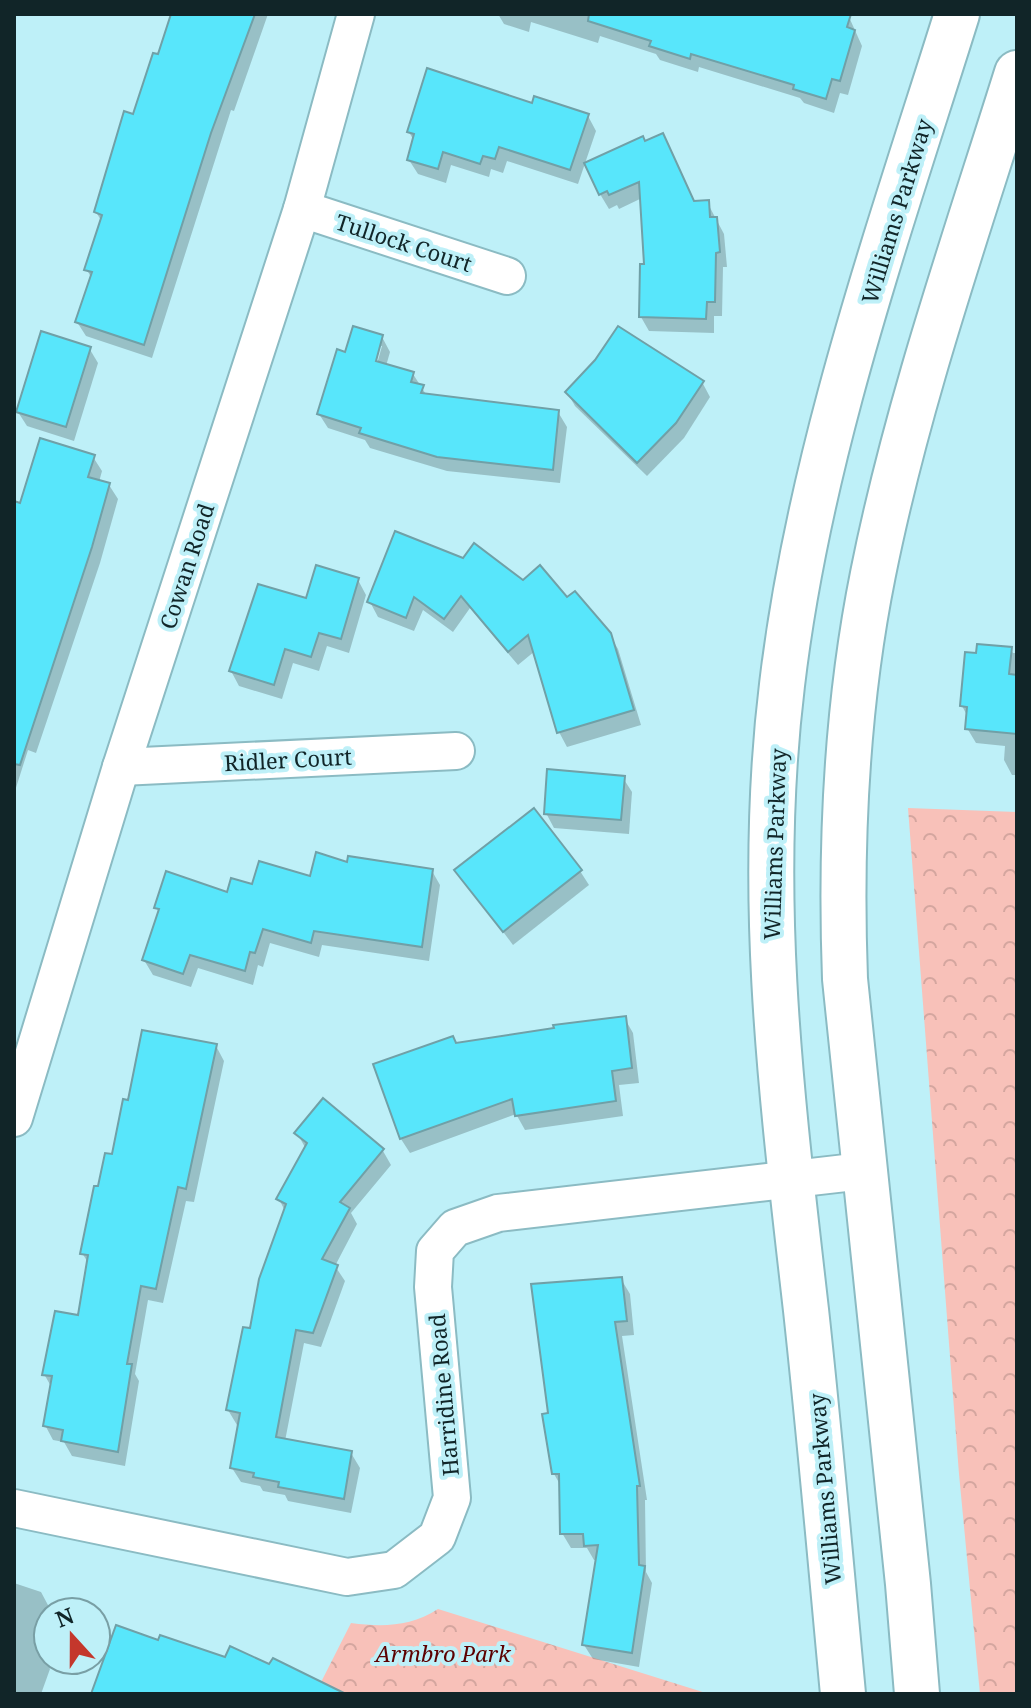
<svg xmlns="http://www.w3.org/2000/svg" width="1031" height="1708" viewBox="0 0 1031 1708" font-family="'Noto Serif',serif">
<defs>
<pattern id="forest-crowns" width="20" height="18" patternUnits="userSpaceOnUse" patternTransform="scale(2)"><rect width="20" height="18" fill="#f8c1b9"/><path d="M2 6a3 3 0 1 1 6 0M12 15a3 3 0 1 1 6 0" fill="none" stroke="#d4a69f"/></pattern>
</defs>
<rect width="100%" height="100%" fill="#bef0f8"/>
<!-- forest -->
<g fill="url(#forest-crowns)">
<polygon points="908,808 1017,812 1017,1694 980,1694 959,1474"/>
<path d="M438,1609l271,85h-394l36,-71c31,4 59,4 87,-14z"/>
</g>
<!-- shadow -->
<g fill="#0003" fill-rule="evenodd">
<polygon points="173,14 268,14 234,111 231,110 152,358 86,336 77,322 92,279 87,270 102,222 96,212 159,57"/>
<polygon points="498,14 838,14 849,17 862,46 848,95 840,93 834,113 804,103 800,98 699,67 698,72 660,60 656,54 600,36 598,43 531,22 529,32 504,24"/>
<polygon points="533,105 588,116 596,131 578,184 507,161 503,173 491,169 489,177 451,165 446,183 418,174 409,160 414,141 409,132"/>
<polygon points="663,135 695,203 707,202 724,234 727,267 723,267 722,316 714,316 714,333 649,331 641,317 646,266 642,198 619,209 617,205 609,209 600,194 645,143"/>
<path d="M382,337l8,15 -4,14 27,8 14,22 131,16 9,15 -7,56 -113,-12 -77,-23 -5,-8 -37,-12 -9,-14 27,-60zM378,346h4l-7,25z"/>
<polygon points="89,348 98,363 74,441 27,426 18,412"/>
<polygon points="702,382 710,397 684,438 647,476 575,406 567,392"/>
<polygon points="93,457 102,471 99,482 109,485 118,499 100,563 36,753 28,750 14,794 14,506 21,505"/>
<polygon points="358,580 366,595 349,653 327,646 319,671 293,663 282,699 239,686 231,671 307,600"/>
<polygon points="523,583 567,600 609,634 618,649 641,725 567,747 559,732 535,651 518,665 470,608 453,632 423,610 414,631 378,617 370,602"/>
<polygon points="1010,649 1013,653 1017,653 1017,775 1012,775 1004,760 1005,746 976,743 967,728 968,717 962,706 977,655"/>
<polygon points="623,778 632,792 629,834 554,828 546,813"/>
<polygon points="349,864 432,871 440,885 429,961 322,945 319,957 270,943 263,967 258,965 253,985 198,968 191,987 153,975 144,960 160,914 156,907 229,894 254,886 311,878"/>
<polygon points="457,870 580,871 589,885 513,945"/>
<polygon points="625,1019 633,1033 639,1083 619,1085 623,1116 525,1130 516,1114 410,1153 401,1139 376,1065 456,1045"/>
<polygon points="216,1046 224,1061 194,1202 186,1201 163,1303 148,1300 135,1374 139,1381 125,1466 72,1456 64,1442 53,1440 45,1425 52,1388 44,1374 79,1318 89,1264 82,1253 100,1189 113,1156 130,1102"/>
<polygon points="324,1101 383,1151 391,1165 351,1213 357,1224 335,1266 345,1281 321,1347 304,1343 285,1441 351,1453 360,1468 351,1513 288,1501 285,1495 263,1491 260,1486 241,1482 232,1468 240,1425 237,1425 228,1410 285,1211 279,1199 306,1149 297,1133"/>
<polygon points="621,1279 630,1294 634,1335 622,1336 647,1500 645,1500 646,1572 652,1583 639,1667 593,1659 584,1645 597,1560 594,1560 587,1548 571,1548 562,1533 561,1486 554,1474 550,1415"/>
<polygon points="14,1583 41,1592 49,1607 45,1618 48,1623 48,1637 42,1655 50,1669 41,1694 14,1694"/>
</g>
<!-- building -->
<g fill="#58e6fb" stroke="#70a0a7" stroke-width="2">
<polygon points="171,14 255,14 211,133 144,345 75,322 92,272 84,270 102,215 94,212 124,111 133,114 153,53 158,54"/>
<polygon points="589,14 851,14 847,27 855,30 840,81 832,79 826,99 793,89 794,85 691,54 690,59 649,46 651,41 588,21"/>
<polygon points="427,68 532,103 534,96 589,114 570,170 499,147 495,159 483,156 480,164 443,152 438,169 407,160 414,134 407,132"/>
<polygon points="663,133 694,201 709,200 710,217 717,217 720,252 716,253 715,302 707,302 706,319 639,317 640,264 644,264 639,182 609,195 607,191 599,195 584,163 643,136 645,141"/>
<polygon points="353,326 383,335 376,361 414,372 411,382 424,385 421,393 559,410 553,470 437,457 359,433 361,428 317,414 337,349 345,352"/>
<polygon points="618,326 704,381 676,423 637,463 565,392 595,360"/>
<polygon points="41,331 91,347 66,427 16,412"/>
<polygon points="40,438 95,455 88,477 110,483 92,547 20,765 14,764 14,501 20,503"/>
<polygon points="395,531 463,558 474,543 523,580 540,565 567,597 575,591 611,633 634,710 557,733 528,635 508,652 461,596 444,619 414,597 406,618 367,602"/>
<polygon points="316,565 359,578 341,639 319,633 311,657 285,649 274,685 229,671 258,584 306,598"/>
<polygon points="977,644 1012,647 1009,674 1017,675 1017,734 965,729 967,707 960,706 965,652 976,653"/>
<polygon points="547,769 625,776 621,820 544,814"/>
<polygon points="534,808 582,870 503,932 454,870"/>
<polygon points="316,852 347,862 348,856 433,869 422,947 314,931 311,943 263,929 255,953 250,952 245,971 190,955 183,974 142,960 159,909 154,908 166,871 227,892 231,878 252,884 259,861 310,876"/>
<polygon points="626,1016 632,1068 612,1071 616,1101 515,1116 512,1099 400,1139 373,1064 453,1036 456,1043 554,1028 553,1025"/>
<polygon points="142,1030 217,1044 186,1189 178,1187 156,1289 141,1286 127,1364 132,1364 118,1452 61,1441 63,1430 43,1426 52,1376 42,1375 55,1311 78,1315 88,1255 80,1254 94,1186 98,1186 105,1153 112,1154 123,1099 128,1100"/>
<polygon points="323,1098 384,1149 340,1202 350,1208 322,1259 338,1265 313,1333 296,1330 276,1437 352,1451 344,1499 278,1487 279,1482 253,1477 254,1473 230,1468 240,1413 226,1410 243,1327 250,1328 259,1279 286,1204 276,1199 307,1143 294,1133"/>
<polygon points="622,1277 627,1321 615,1322 640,1486 637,1486 639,1565 645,1566 632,1653 582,1645 598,1545 584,1546 583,1534 560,1534 559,1474 552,1474 542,1414 548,1413 531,1284"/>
<polygon points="116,1625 158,1640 160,1635 225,1657 230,1646 269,1664 273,1658 346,1694 91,1694"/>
</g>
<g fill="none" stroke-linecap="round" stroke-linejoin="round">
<defs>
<g id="street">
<polyline points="302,209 507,276"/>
<polyline points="121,767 456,751"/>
<polyline points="14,1118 121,767 302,209 356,14"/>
<polyline points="14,1508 347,1577 394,1570 437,1537 452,1498 433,1287 435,1251 455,1228 498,1213 863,1171"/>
</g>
<g id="secondary">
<path d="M843,1694c-12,-128 -23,-256 -37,-384 -24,-210 -50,-413 -24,-625 27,-229 106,-451 175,-671"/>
<path d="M917,1694l-9,-110 -63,-605c-5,-135 1,-271 28,-405 34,-170 92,-335 144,-501"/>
</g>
</defs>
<!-- street casing -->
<use href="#street" stroke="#8bbbc3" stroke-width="40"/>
<!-- secondary casing -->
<use href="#secondary" stroke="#8bbbc3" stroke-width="48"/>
<!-- street -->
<use href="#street" stroke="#fff" stroke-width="36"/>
<!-- secondary -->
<use href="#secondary" stroke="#fff" stroke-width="44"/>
</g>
<g text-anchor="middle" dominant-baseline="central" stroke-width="8" stroke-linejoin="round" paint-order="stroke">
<!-- street labels -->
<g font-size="22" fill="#112528" stroke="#bef0f8">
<text transform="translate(896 211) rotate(-73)">Williams Parkway</text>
<text transform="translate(404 242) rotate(18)">Tullock Court</text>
<text transform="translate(186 566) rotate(-72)">Cowan Road</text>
<text transform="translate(288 759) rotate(-3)">Ridler Court</text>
<text transform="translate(774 844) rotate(-88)">Williams Parkway</text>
<text transform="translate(443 1395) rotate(-95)">Harridine Road</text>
<text transform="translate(824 1489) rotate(-95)">Williams Parkway</text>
</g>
<!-- park labels -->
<g font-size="22" font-style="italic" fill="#5c0001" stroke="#bef0f8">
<text x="443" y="1653">Armbro Park</text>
</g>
</g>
<!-- border -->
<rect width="1031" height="1708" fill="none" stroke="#112528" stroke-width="32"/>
<!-- north arrow -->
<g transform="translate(72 1636) rotate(339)"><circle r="38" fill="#bef0f8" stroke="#799fa5" stroke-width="2"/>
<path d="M0-6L14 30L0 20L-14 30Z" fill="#c4372c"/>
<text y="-12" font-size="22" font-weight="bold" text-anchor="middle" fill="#112528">N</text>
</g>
</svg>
